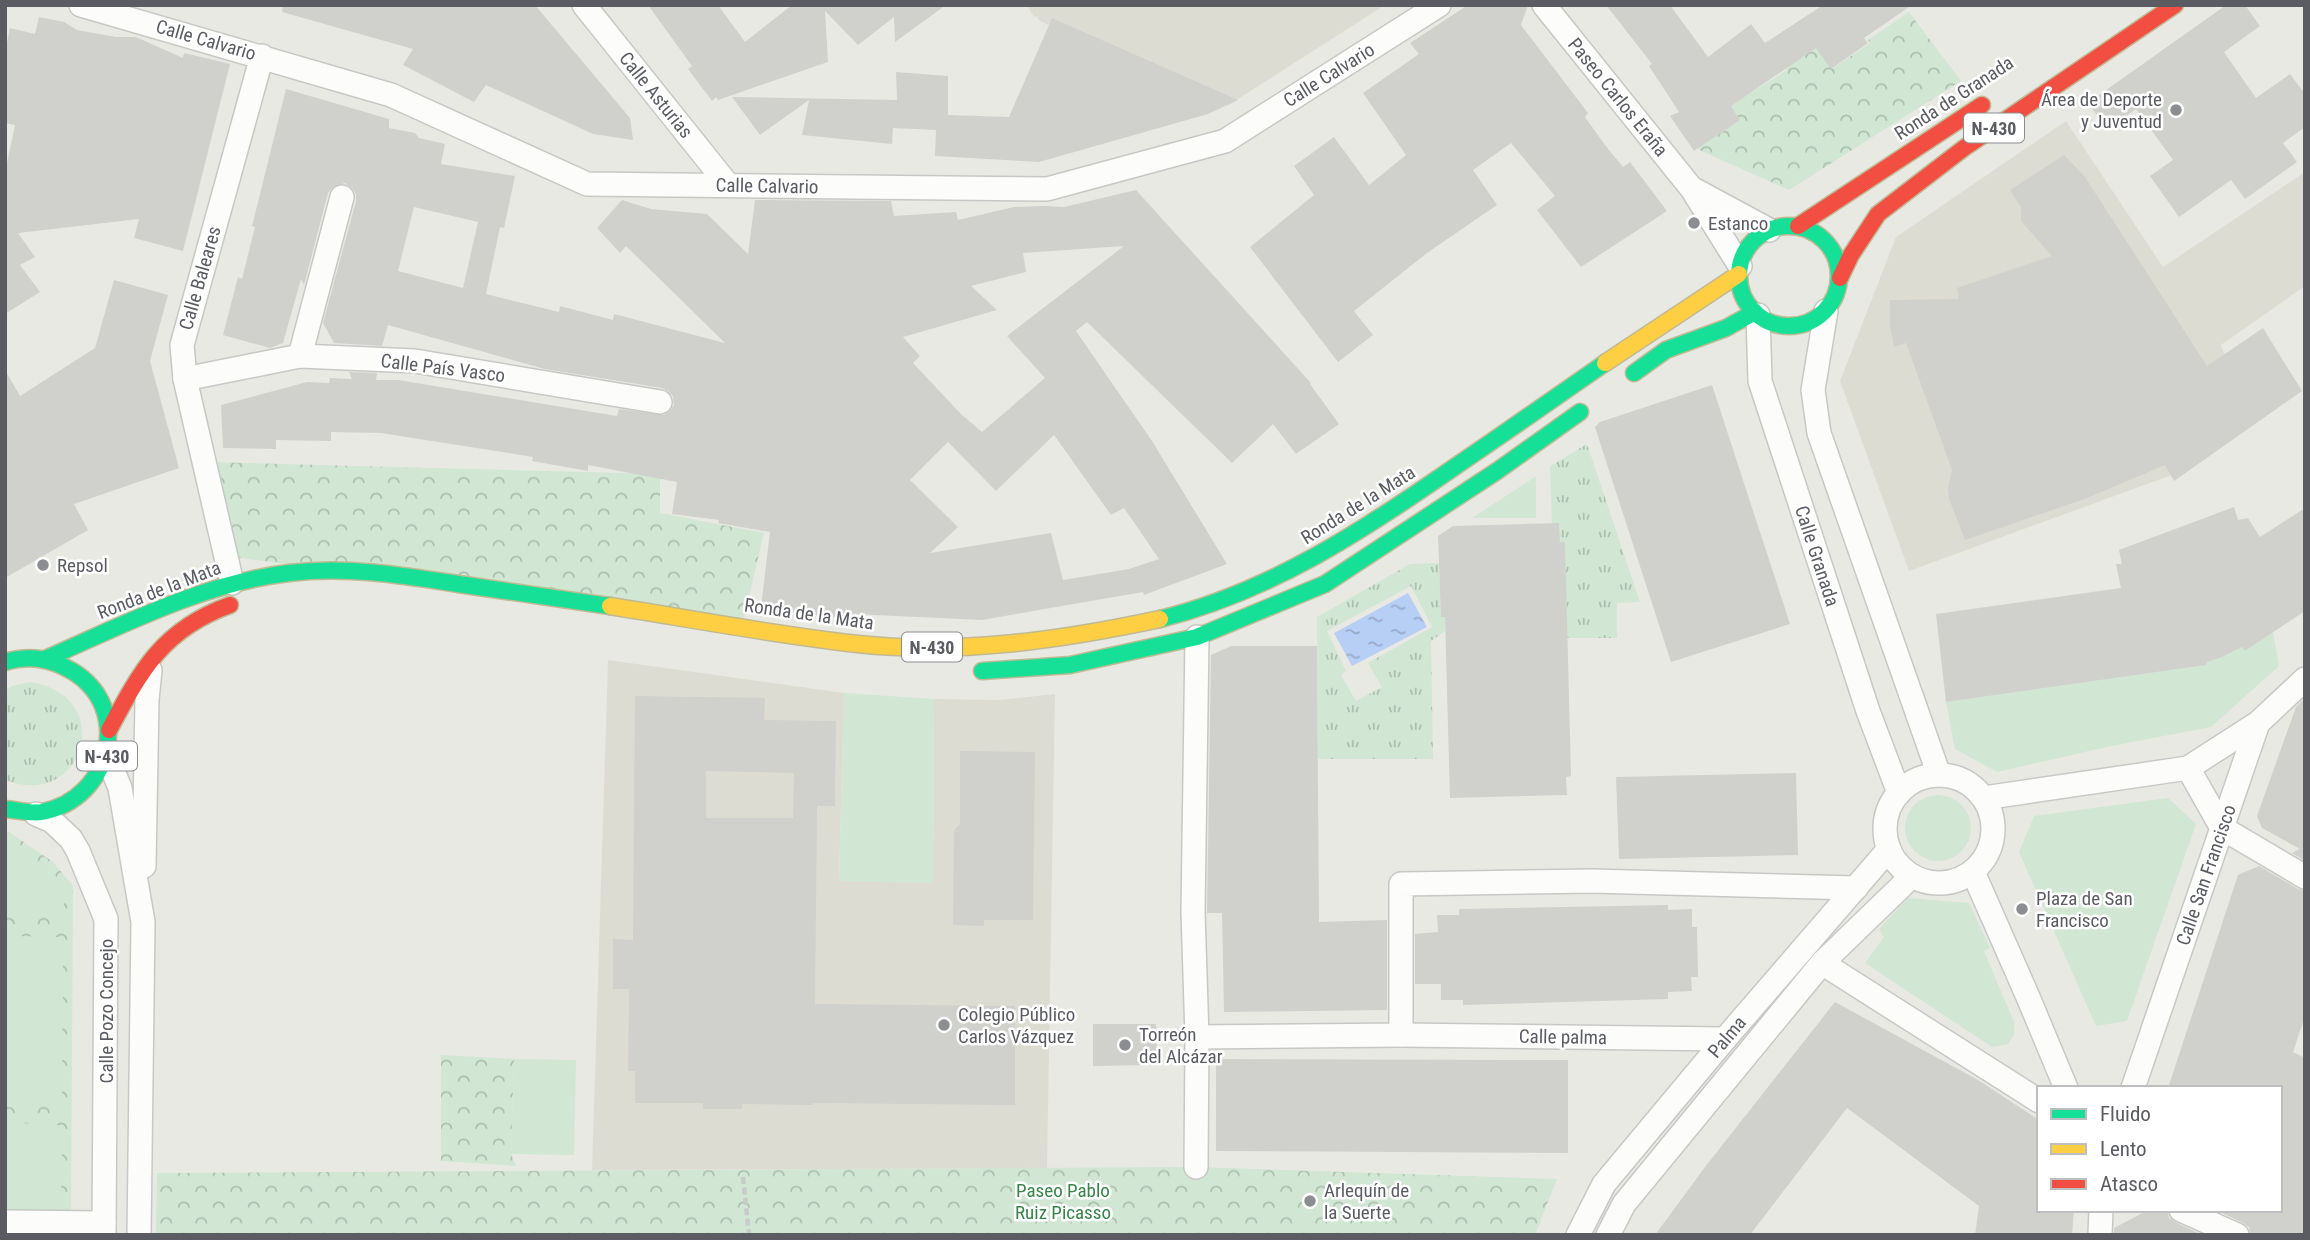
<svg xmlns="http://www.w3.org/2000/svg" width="2310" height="1240" viewBox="0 0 2310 1240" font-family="'Roboto Condensed',sans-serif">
<defs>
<pattern id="grass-tufts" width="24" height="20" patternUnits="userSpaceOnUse" patternTransform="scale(1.75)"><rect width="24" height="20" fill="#d1e6d3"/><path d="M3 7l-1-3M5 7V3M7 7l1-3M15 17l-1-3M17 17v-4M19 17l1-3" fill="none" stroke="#adbeaf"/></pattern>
<pattern id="forest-crowns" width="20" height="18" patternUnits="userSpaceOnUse" patternTransform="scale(1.75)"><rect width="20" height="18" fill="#d1e6d3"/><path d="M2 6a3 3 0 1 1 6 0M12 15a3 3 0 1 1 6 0" fill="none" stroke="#adbeaf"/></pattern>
<pattern id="water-ripples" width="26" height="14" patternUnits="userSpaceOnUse" patternTransform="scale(1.75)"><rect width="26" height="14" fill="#b7cef5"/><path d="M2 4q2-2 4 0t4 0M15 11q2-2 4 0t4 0" fill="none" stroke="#98aaca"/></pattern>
</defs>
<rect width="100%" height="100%" fill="#e9e9e4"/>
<!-- education -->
<g fill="#dddcd3">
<polygon points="1027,5 1385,5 1227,106 1040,21 1036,16 1034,17"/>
<polygon points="2066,121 2163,267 2305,172 2305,286 2221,345 2250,421 2180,472 1909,571 1840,381 1896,237"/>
<polygon points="608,660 844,693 839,880 933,882 934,699 999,700 1055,694 1047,1168 592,1170"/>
</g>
<!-- grass -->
<g fill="url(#grass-tufts)" fill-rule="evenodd">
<polygon points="1587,444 1640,602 1617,603 1617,638 1567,638 1565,542 1560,542 1559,524 1552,524 1550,466"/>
<path d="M1439,563v16l5,1 -4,21 1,15 4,1v14l-14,10 2,118h-115l-1,-142 93,-53zM1411,586l21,41 -64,36 14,24 -26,14 -15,-26 5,-4 -19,-40z"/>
<path d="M30,682c88,13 55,129 -25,98v-90l7,-4z"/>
</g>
<!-- forest -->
<g fill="url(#forest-crowns)">
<polygon points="1909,12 1961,81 1789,190 1697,149 1740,120 1722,92 1747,95 1787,70 1779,59 1809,38 1832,69 1870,43 1868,40"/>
<polygon points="204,462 660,474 660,513 764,533 742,626 226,556"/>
<polygon points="5,832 9,832 53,862 73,886 71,1222 5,1214"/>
<polygon points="441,1055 514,1059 511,1154 516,1166 441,1161"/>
<polygon points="1196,1167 1557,1179 1535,1235 156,1235 157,1173"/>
</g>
<!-- garden -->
<g fill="#d1e6d3">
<polygon points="1536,477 1536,518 1472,518 1535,477"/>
<polygon points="2273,632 2279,666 2211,727 2111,746 1997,772 1955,749 1946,702 2206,665 2207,661 2222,657 2242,647 2245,651"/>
<polygon points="844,693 934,699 933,883 839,881"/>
<circle cx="1938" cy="828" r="33"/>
<polygon points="2168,798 2196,824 2127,1021 2096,1026 2019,852 2034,816"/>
<polygon points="5,839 52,872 64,885 64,912 13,910 5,908"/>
<polygon points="1908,898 1969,903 1990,948 1984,951 2014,1022 2014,1034 2008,1044 1992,1047 1865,963 1884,937 1879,929"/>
<polygon points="15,936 63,937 62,1103 57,1106 5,1106 5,943 8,939"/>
<polygon points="514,1059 576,1060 574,1155 511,1154"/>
<polygon points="11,1123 56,1124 62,1128 61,1208 57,1213 5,1213 5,1129"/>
</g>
<!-- water -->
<polygon fill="url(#water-ripples)" points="1408,593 1427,627 1352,666 1334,633"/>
<!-- building -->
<g fill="#d0d0cd" fill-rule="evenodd">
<polygon points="283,5 535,5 630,118 633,140 593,134 486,85 474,102 403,65 413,49 282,12"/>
<polygon points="648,5 718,5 745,42 792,5 946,5 895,42 894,17 858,45 825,11 828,62 718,100 716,97 712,101 688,69 692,66"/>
<polygon points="1468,5 1528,5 1521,25 1588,113 1585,117 1605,145 1623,167 1630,162 1667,211 1581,267 1537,210 1555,196 1511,143 1473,170 1497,205 1427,253 1354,311 1373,335 1338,362 1250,247 1314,195 1294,166 1334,137 1369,185 1406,155 1363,93 1419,54 1410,43"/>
<polygon points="1606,5 1670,5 1708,57 1751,24 1765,43 1823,5 1912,5 1864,38 1868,43 1831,69 1816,48 1731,106 1740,120 1694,151 1670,116 1679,112 1649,66 1652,64"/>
<polygon points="2226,5 2245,5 2260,26 2224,52 2256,98 2290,74 2305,94 2305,127 2283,143 2297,162 2245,199 2231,180 2179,217 2150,176 2173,160 2136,109 2107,129 2088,103"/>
<polygon points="39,17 64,22 77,30 116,37 136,37 183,58 184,53 230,64 183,251 134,238 139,219 18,233 35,257 20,265 40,292 5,314 5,172 15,125 5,123 5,52 10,28 35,34"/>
<polygon points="1052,18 1238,100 1208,114 1039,162 935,156 936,130 893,128 892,144 802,135 809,100 760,135 732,97 897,100 896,72 948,76 948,115 1009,117"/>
<path d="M286,89l103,30v9l26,5 4,5 26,6 -4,20 74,12 -11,52 -4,-1 -14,67 73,18 1,-6 53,14 1,-6 111,29 -99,-97 -6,7 -23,-25 25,-28 29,9 56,5 41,40 7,-54 136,1 3,15 62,-4 2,8 56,-13 29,-1 21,1 72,-17 175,193 -1,1 29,40 -43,30 -23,-30 -41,39 -145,-141 -11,9 76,110 75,123 -83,31 -1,-3 -161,28 -129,-6v6l-92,-13 9,-75 -52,-9 1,-3 -47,-6 5,-32 -89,-17v6l-56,-10 1,-4 -152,-24 -50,-1v9l-55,-1v9l-53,-1 -2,-43 86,-23 22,1 1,-5 22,1 -3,-7 28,1 -1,7h22l219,36 2,-7 45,6 6,-4 4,-6 -1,-9 -5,-5 -6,-3 -117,-19 -157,-44 -6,21 -48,-3 -11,-20 33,-122v-7l-4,-6 -7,-5 -12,4 -5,6 -24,92 -3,-6 -18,64 -13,5 -47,-13 15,-58 4,2 13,-52 -3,-1zM414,207l64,15 -15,66 -65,-17zM1124,246l-117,90 38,42 -63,54 -21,-18 -48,-51 7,-7 -17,-19 94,-27 -26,-24 55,-14 -3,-19zM1054,435l57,80 13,-7 35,51 -30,10 -66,11 -12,-47 -121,20 28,-26 -48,-47 38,-38 48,49z"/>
<polygon points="2064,155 2085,177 2207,366 2263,328 2302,391 2174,481 2165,465 2087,498 1965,540 1949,499 1948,487 1952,470 1906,343 1894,347 1890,326 1890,300 1959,299 1957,288 2052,256 2021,221 2021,207 2010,190"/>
<polygon points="114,280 168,295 150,361 179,468 74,504 88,530 5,578 5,370 20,396 95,348"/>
<polygon points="1712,385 1790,624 1671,662 1595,427 1600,422"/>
<polygon points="2234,507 2238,520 2248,518 2260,537 2305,508 2305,611 2245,651 2242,647 2222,657 2207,662 2206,665 1946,702 1936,614 2121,588 2116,564 2122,564 2119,550"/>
<polygon points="1559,523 1560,542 1565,542 1571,776 1566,777 1567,795 1450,798 1445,617 1441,617 1438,536 1453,526"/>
<polygon points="1231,646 1317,646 1319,922 1387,920 1387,1010 1224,1012 1222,913 1207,913 1211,655"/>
<path d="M635,696l130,2 -1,22 72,1 -1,85h-18l-2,198 200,2v99l-202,-2v2l-71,-1v5h-39v-6h-68v-32h-7l1,-82h-16v-50l20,1zM706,771l88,2 -1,45h-87z"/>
<polygon points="2305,698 2305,861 2292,853 2300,849 2262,828 2257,816 2296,707"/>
<polygon points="960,751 1035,752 1033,920 984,920 984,926 953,925 954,830 960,824"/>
<polygon points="1796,773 1798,855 1619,859 1616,777"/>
<polygon points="2259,866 2298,889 2305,891 2305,1016 2293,1052 2305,1058 2305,1235 2251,1235 2249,1227 2243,1223 2216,1210 2280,1210 2280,1088 2168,1088 2238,875"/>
<polygon points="1668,905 1668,910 1692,909 1692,927 1697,927 1698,977 1691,977 1692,991 1668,992 1668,999 1463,1005 1463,1000 1441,1000 1441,984 1415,984 1415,934 1438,932 1437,915 1459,915 1459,909"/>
<polygon points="1835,1002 1978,1080 2039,1120 2039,1210 2074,1210 2072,1235 1975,1235 1979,1206 1847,1108 1750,1235 1655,1235 1705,1167"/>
<polygon points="1093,1024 1156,1024 1157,1065 1093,1066"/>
<polygon points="1216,1059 1568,1060 1568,1153 1216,1151"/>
<polygon points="2148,1210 2167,1210 2169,1218 2175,1222 2202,1235 2114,1235 2114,1228"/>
</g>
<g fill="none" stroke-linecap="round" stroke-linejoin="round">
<defs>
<g id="street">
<polyline points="81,5 391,95 587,184 1047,189 1225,141 1439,5"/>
<polyline points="584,5 728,185"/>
<polyline points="1544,5 1692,189 1740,266"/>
<polyline points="1695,190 1769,230"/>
<polyline points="1826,311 1813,390 1819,433 1939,775"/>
<polyline points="1758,315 1760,381 1868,711 1899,793"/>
<polyline points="300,356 342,197"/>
<polyline points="185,379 300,356 415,361 660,402"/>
<polyline points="232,583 185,379 182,345 262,56"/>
<polyline points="107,756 120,788 143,922 139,1235"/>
<polyline points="2188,768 2222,828"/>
<circle cx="1939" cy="829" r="54"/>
<polyline points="1984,798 2188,768 2258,723"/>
<polyline points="36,814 52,821 71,839 78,851 106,919 104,1235"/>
<polyline points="2222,828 2305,877"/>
<polyline points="144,866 147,700 150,670"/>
<polyline points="1973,872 2028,997 2066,1088"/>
<polyline points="1822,963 2039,1101"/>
<polyline points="1401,1035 1725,1039"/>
<polyline points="1197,1037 1401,1035 1401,884 1592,881 1856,888"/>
<polyline points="2133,1088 2258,723 2305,679"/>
<polyline points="1196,1167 1197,1037 1193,912 1197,637"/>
<polyline points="2181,1210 2237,1235"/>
<polyline points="5,1222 104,1223"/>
<polyline points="1578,1235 1604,1184 1725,1039 1889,849"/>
<polyline points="1608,1235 1624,1204 1822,963 1912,876"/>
<polyline points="2100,1235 2101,1210"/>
</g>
<g id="fast">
<circle cx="1789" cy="276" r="50"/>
<polyline points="1634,373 1666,350 1726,328 1755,312"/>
<path d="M1160,619c110,-27 204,-89 296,-153 50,-34 100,-69 149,-103"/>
<path d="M45,659c78,-34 158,-76 244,-86 57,-7 112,2 169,11 50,7 101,15 152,22"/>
<path d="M5,662c25,-7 45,-4 67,9 62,37 39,128 -30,141 -11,2 -25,-2 -37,-3"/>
<polyline points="982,671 1070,665 1197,637 1325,584 1497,471 1580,412"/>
</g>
<g id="slow">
<polyline points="1605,363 1739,274"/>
<path d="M610,606c82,13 165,29 248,38 100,11 204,-4 302,-25"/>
</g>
<g id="jam">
<polyline points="1798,226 1982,105"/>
<polyline points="1840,278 1851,255 1878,214 1964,148 2175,5"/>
<path d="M109,730c32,-60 54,-101 121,-125"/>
</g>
</defs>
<!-- street casing -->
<use href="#street" stroke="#c7c7c6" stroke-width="26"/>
<!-- fast casing -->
<use href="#fast" stroke="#c0ba93" stroke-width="19"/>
<!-- slow casing -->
<use href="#slow" stroke="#c0ba93" stroke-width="19"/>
<!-- jam casing -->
<use href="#jam" stroke="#c0ba93" stroke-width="19"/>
<!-- path -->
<polyline stroke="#c7cbc9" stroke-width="4.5" stroke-dasharray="7 3.5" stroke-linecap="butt" points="743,1177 749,1235"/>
<!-- street -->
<use href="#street" stroke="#fcfcfb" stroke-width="23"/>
<!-- fast -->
<use href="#fast" stroke="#16e098" stroke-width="16"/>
<!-- slow -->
<use href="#slow" stroke="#ffcf43" stroke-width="16"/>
<!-- jam -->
<use href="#jam" stroke="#f24e42" stroke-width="16"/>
</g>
<!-- markers -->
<g fill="#8c8d90" stroke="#fff" stroke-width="2.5">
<circle cx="2176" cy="110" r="7"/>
<circle cx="1694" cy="223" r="7"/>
<circle cx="43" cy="565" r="7"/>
<circle cx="2022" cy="909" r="7"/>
<circle cx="944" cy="1025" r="7"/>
<circle cx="1125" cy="1045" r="7"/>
<circle cx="1310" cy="1201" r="7"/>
</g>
<g text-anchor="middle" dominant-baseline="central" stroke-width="5" stroke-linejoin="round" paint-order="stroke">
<!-- shield labels -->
<g fill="#fff" stroke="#8c8d91" stroke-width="2">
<rect x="1964" y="113.5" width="60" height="29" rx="5"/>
<rect x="902" y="632.5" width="60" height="29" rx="5"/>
<rect x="77" y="741.5" width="60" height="29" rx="5"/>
</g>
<g font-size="18" font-weight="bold" fill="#5a5c62">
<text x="1994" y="128">N-430</text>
<text x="932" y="647">N-430</text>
<text x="107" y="756">N-430</text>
</g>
<!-- street labels -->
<g font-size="19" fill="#5a5c62" stroke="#fff">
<text transform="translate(206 40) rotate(16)">Calle Calvario</text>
<text transform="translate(1329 75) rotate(-32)">Calle Calvario</text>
<text transform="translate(656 95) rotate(51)">Calle Asturias</text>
<text transform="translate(1618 97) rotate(51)">Paseo Carlos Eraña</text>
<text transform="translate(1954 98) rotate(-33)">Ronda de Granada</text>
<text transform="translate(767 186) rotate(1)">Calle Calvario</text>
<text transform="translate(200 278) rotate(-74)">Calle Baleares</text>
<text transform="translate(443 368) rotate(7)">Calle País Vasco</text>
<text transform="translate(1358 505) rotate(-32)">Ronda de la Mata</text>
<text transform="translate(1817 556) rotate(72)">Calle Granada</text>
<text transform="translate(159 590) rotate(-21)">Ronda de la Mata</text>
<text transform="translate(809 614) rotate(8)">Ronda de la Mata</text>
<text transform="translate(2206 875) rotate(-71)">Calle San Francisco</text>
<text transform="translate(106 1011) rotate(-90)">Calle Pozo Concejo</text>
<text transform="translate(1563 1037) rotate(1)">Calle palma</text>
<text transform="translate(1727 1037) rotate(-50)">Palma</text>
</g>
<!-- poi labels -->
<g font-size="19" fill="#5a5c62" stroke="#fff" text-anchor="start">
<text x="2162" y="99" text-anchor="end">Área de Deporte<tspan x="2162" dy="22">y Juventud</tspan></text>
<text x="1708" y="223">Estanco</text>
<text x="57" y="565">Repsol</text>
<text x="2036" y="898">Plaza de San<tspan x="2036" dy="22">Francisco</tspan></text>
<text x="958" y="1014">Colegio Público<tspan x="958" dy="22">Carlos Vázquez</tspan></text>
<text x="1139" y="1034">Torreón<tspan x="1139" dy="22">del Alcázar</tspan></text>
<text x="1324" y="1190">Arlequín de<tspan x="1324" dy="22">la Suerte</tspan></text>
</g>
<!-- park labels -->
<g font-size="19" fill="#378349" stroke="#fff">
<text x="1063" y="1190">Paseo Pablo<tspan x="1063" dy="22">Ruiz Picasso</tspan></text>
</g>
</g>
<!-- border -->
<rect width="2310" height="1240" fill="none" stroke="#5a5c62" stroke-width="14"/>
<!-- legend -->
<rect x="2037" y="1086" width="245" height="126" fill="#ffffff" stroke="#bdbec0" stroke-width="2"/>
<rect x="2051" y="1109" width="35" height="10" fill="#16e098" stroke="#bdbec0" stroke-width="2"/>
<text x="2100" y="1121" font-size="21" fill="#5a5c62">Fluido</text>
<rect x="2051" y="1144" width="35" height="10" fill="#ffcf43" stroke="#bdbec0" stroke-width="2"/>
<text x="2100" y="1156" font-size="21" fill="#5a5c62">Lento</text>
<rect x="2051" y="1179" width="35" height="10" fill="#f24e42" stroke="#bdbec0" stroke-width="2"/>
<text x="2100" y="1191" font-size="21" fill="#5a5c62">Atasco</text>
</svg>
